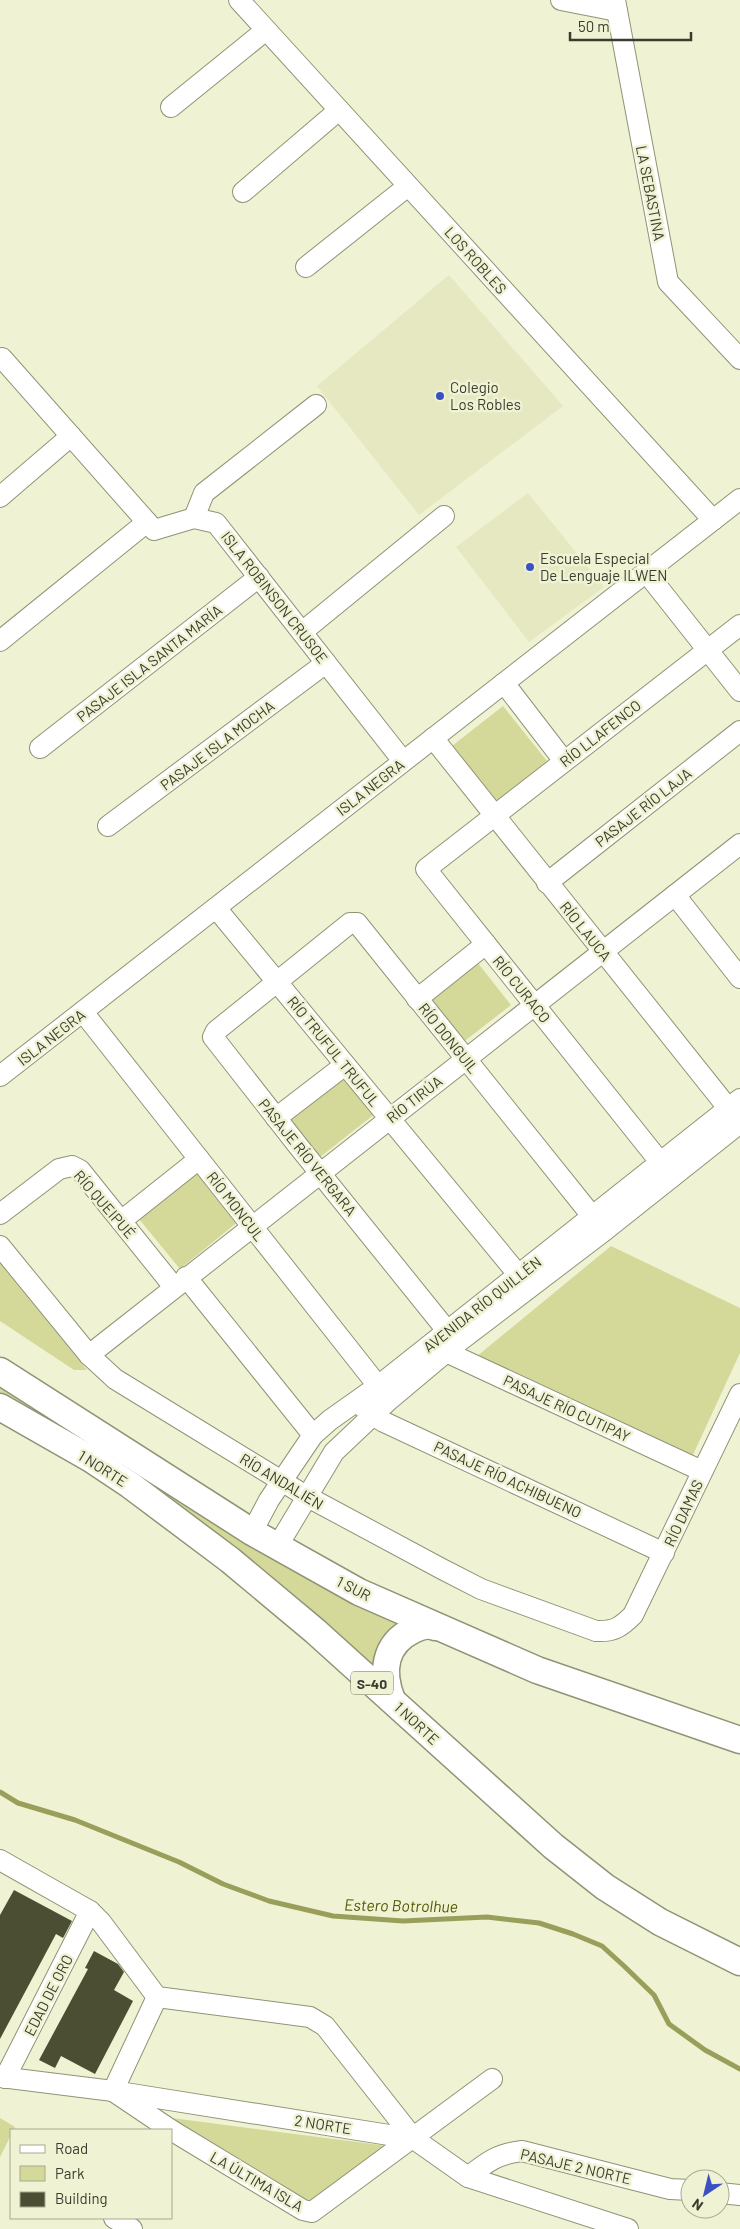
<svg xmlns="http://www.w3.org/2000/svg" width="740" height="2229" viewBox="0 0 740 2229" font-family="Barlow,sans-serif">
<rect width="100%" height="100%" fill="#f0f3d3"/>
<!-- built -->
<g fill="#e5e8c1">
<polygon points="449,275 563,406 419,515 317,386"/>
<polygon points="528,493 604,587 529,642 456,547"/>
</g>
<!-- green -->
<g fill="#d4d99a">
<polygon points="503,706 547,761 496,801 452,746"/>
<polygon points="477,962 511,1005 457,1047 424,1004"/>
<polygon points="345,1078 376,1113 315,1161 284,1121"/>
<polygon points="200,1170 240,1220 180,1269 139,1219"/>
<polygon points="611,1246 740,1308 740,1353 692,1457 476,1357"/>
<polygon points="0,1263 87,1370 74,1370 0,1321"/>
<polygon points="0,1382 406,1621 376,1672 264,1570 180,1509 0,1393"/>
<polygon points="0,2118 15,2127 0,2157"/>
<polygon points="172,2118 388,2146 306,2204"/>
</g>
<g fill="none" stroke-linecap="round" stroke-linejoin="round">
<!-- stream -->
<polyline stroke="#999e5b" stroke-width="5" points="0,1792 18,1803 75,1820 179,1862 223,1884 269,1901 333,1916 403,1921 487,1917 539,1923 573,1934 602,1946 624,1966 654,1995 669,2024 705,2050 740,2069"/>
</g>
<!-- building -->
<g fill="#4c4e33">
<polygon points="14,1890 72,1921 63,1938 56,1934 0,2039 0,1915"/>
<polygon points="94,1951 118,1964 124,1972 114,1990 133,2001 95,2074 61,2056 55,2068 39,2060 88,1969 85,1968"/>
</g>
<g fill="none" stroke-linecap="round" stroke-linejoin="round">
<defs>
<g id="minor">
<polyline points="239,0 713,520"/>
<polyline points="561,0 617,11"/>
<polyline points="615,0 668,282 740,359"/>
<polyline points="171,107 266,30"/>
<polyline points="243,192 339,110"/>
<polyline points="306,267 408,186"/>
<polyline points="0,359 2,358 154,530 194,518 216,523 403,761"/>
<polyline points="0,497 71,436"/>
<polyline points="194,518 204,493 316,405"/>
<polyline points="646,572 740,691"/>
<polyline points="302,632 444,516"/>
<polyline points="0,641 147,522"/>
<polyline points="504,683 564,761"/>
<polyline points="40,748 259,577"/>
<polyline points="108,826 326,663"/>
<polyline points="547,883 740,731"/>
<polyline points="675,895 740,978"/>
<polyline points="216,908 526,1284"/>
<polyline points="417,999 486,944"/>
<polyline points="83,1012 386,1396"/>
<polyline points="0,1076 740,499"/>
<polyline points="276,1118 345,1065"/>
<polyline points="672,1177 426,869 740,625"/>
<polyline points="0,1214 59,1169 72,1166 80,1170 174,1287"/>
<polyline points="121,1221 199,1159"/>
<path d="M0,1246l89,109 26,24 191,117 136,73 39,20 115,42c18,1 25,-4 37,-16l107,-221"/>
<polyline points="186,1277 313,1435"/>
<polyline points="457,1343 299,1147 213,1037 216,1031 350,923 357,923 604,1231"/>
<polyline points="439,1344 446,1352 702,1471"/>
<polyline points="89,1355 740,844"/>
<polyline points="363,1407 372,1415 384,1422 664,1553"/>
<polyline points="252,1532 269,1500 313,1435 330,1420 378,1386 740,1099"/>
<polyline points="277,1547 334,1452 389,1400 457,1343 604,1231 740,1123 433,738"/>
<polyline points="0,1860 90,1911 101,1922 157,1997 310,2017 325,2026 414,2139"/>
<polyline points="157,1997 113,2091 171,2130"/>
<polyline points="0,2077 113,2091 414,2139 468,2177 628,2229"/>
<polyline points="5,2078 90,1911"/>
<polyline points="171,2130 303,2210 312,2212 492,2079"/>
<path d="M468,2177c19,-15 29,-23 54,-26l148,38 20,1"/>
<polyline points="720,2193 740,2195"/>
<polyline points="114,2218 132,2229"/>
</g>
<g id="major">
<polyline points="0,1371 252,1532 359,1592 537,1670 740,1740"/>
<polyline points="0,1407 91,1459 130,1485 230,1560 315,1631 553,1846 605,1887 660,1922 740,1962"/>
<path d="M392,1700c-11,-28 -8,-56 21,-70 8,-4 15,-6 22,-3"/>
</g>
</defs>
<!-- minor casing -->
<use href="#minor" stroke="#909375" stroke-width="22"/>
<!-- major casing -->
<use href="#major" stroke="#909375" stroke-width="29"/>
<!-- minor -->
<use href="#minor" stroke="#fff" stroke-width="20"/>
<!-- major -->
<use href="#major" stroke="#fff" stroke-width="26"/>
</g>
<!-- markers -->
<g fill="#3a51c4" stroke="#f0f3d3" stroke-width="2">
<circle cx="440" cy="396" r="5"/>
<circle cx="530" cy="567" r="5"/>
</g>
<g text-anchor="middle" dominant-baseline="central" stroke-width="5" stroke-linejoin="round" paint-order="stroke">
<!-- shield labels -->
<rect fill="#f0f3d3" stroke="#717360" stroke-width="1" x="351" y="1671.5" width="42" height="23" rx="4"/>
<g font-size="14" font-weight="bold" fill="#3a3c2f">
<text x="372" y="1683">S-40</text>
</g>
<!-- street labels -->
<g font-size="15" fill="#3a3c2f" stroke="#f0f3d3">
<text transform="translate(651 193) rotate(79)">LA SEBASTINA</text>
<text transform="translate(476 260) rotate(48)">LOS ROBLES</text>
<text transform="translate(275 597) rotate(52)">ISLA ROBINSON CRUSOE</text>
<text transform="translate(149 663) rotate(-38)">PASAJE ISLA SANTA MARÍA</text>
<text transform="translate(600 733) rotate(-38)">RÍO LLAFENCO</text>
<text transform="translate(217 745) rotate(-37)">PASAJE ISLA MOCHA</text>
<text transform="translate(370 787) rotate(-38)">ISLA NEGRA</text>
<text transform="translate(643 807) rotate(-38)">PASAJE RÍO LAJA</text>
<text transform="translate(586 931) rotate(51)">RÍO LAUCA</text>
<text transform="translate(522 989) rotate(51)">RÍO CURACO</text>
<text transform="translate(51 1037) rotate(-38)">ISLA NEGRA</text>
<text transform="translate(449 1038) rotate(51)">RÍO DONGUIL</text>
<text transform="translate(334 1051) rotate(51)">RÍO TRUFUL TRUFUL</text>
<text transform="translate(414 1099) rotate(-38)">RÍO TIRÚA</text>
<text transform="translate(308 1157) rotate(51)">PASAJE RÍO VERGARA</text>
<text transform="translate(105 1204) rotate(49)">RÍO QUEIPUÉ</text>
<text transform="translate(236 1206) rotate(52)">RÍO MONCUL</text>
<text transform="translate(482 1304) rotate(-38)">AVENIDA RÍO QUILLÉN</text>
<text transform="translate(567 1408) rotate(25)">PASAJE RÍO CUTIPAY</text>
<text transform="translate(103 1468) rotate(32)">1 NORTE</text>
<text transform="translate(508 1479) rotate(25)">PASAJE RÍO ACHIBUENO</text>
<text transform="translate(282 1481) rotate(31)">RÍO ANDALIÉN</text>
<text transform="translate(683 1513) rotate(-65)">RÍO DAMAS</text>
<text transform="translate(354 1588) rotate(27)">1 SUR</text>
<text transform="translate(417 1723) rotate(43)">1 NORTE</text>
<text transform="translate(48 1995) rotate(-63)">EDAD DE ORO</text>
<text transform="translate(323 2124) rotate(9)">2 NORTE</text>
<text transform="translate(576 2166) rotate(13)">PASAJE 2 NORTE</text>
<text transform="translate(257 2181) rotate(30)">LA ÚLTIMA ISLA</text>
</g>
<!-- poi labels -->
<g font-size="15" fill="#3a3c2f" stroke="#f0f3d3" text-anchor="start">
<text x="450" y="387">Colegio<tspan x="450" dy="17">Los Robles</tspan></text>
<text x="540" y="558">Escuela Especial<tspan x="540" dy="17">De Lenguaje ILWEN</tspan></text>
</g>
<!-- water labels -->
<g font-size="16" font-style="italic" fill="#555704" stroke="#f0f3d3">
<text transform="translate(401 1905) rotate(1)">Estero Botrolhue</text>
</g>
</g>
<!-- legend -->
<rect x="10" y="2129" width="162" height="90" fill="#f0f3d3" stroke="#a7aa91"/>
<rect x="20" y="2145" width="25" height="8" fill="#ffffff" stroke="#a7aa91"/>
<text x="55" y="2154" font-size="15" fill="#3a3c2f">Road</text>
<rect x="20" y="2166" width="25" height="15" fill="#d4d99a" stroke="#a7aa91"/>
<text x="55" y="2179" font-size="15" fill="#3a3c2f">Park</text>
<rect x="20" y="2192" width="25" height="15" fill="#4c4e33" stroke="#a7aa91"/>
<text x="55" y="2204" font-size="15" fill="#3a3c2f">Building</text>
<!-- north arrow -->
<g transform="translate(705 2194) rotate(215)"><circle r="24" fill="#f0f3d3" stroke="#a7aa91"/>
<path d="M0-4L9 19L0 12L-9 19Z" fill="#3a51c4"/>
<text y="-8" font-size="14" font-weight="bold" text-anchor="middle" fill="#3a3c2f">N</text>
</g>
<!-- scale -->
<path d="M570 32v8h121v-8" fill="none" stroke="#3a3c2f" stroke-width="2.5"/>
<text x="578" y="32" font-size="15" fill="#3a3c2f" stroke="#f0f3d3" stroke-width="4" paint-order="stroke">50 m</text>
</svg>
